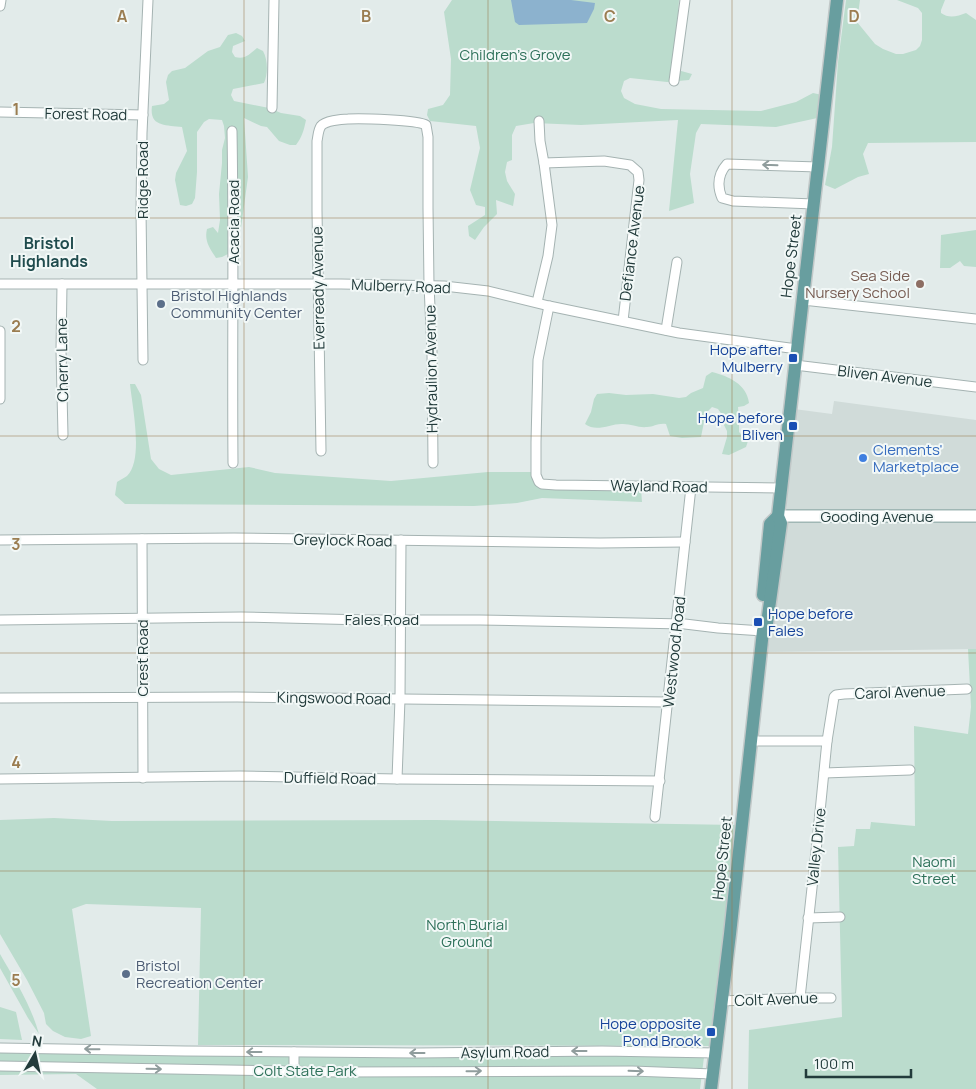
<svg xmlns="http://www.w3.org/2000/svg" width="976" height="1089" viewBox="0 0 976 1089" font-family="Manrope,sans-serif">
<rect width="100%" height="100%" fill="#e2ebea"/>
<!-- built -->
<polygon fill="#d0dbd9" points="834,401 976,420 976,649 768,652 785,527 794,409 832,414"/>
<!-- green -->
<g fill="#bbdccd">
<polygon points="452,0 679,0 674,69 692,74 689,80 667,82 630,78 624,81 621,91 624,98 635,104 661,109 761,111 796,102 813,93 822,95 822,117 776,127 701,124 696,133 690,174 694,203 669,211 678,120 581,125 534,123 516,126 512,135 512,160 507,162 505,172 507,181 515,194 513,206 496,200 497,214 484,227 475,240 469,236 468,226 485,215 485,207 476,205 470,190 480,148 476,126 430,121 427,115 428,109 443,105 450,95 451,59 444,12"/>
<path d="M846,0h14l-3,22 18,22 8,5 13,5h7l13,-4 4,-4 2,-6v-27l-4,-5 -21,-8h48l-4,10v3c8,6 17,3 25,0l10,7v122l-108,1 -5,11 6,20 -11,3 -23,12 -10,-4 7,-38 6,-85z"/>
<path d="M236,33l6,3 3,5 -12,5 -1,6 3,5c10,3 15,-3 22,-9l6,3c5,9 5,23 1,32l-31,6 -2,6 3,6 35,7 12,5 19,3 6,4c-2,10 -4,17 -10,25h-6l-11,-4 -12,-14 -6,-1 -17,-8 4,59 -7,51 -13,26 -6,3 -6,1c-6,-10 -12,-17 -9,-29l6,-2 5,6 2,-13 -1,-26 3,-31v-13l3,-12 -1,-12 -2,-6 -13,-1 -5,3 -7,10v40l-2,26 -3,6 -6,2 -6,-1 -5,-25 1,-7 11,-22 -5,-24c-16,-2 -33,0 -30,-21l12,-2 5,-4 -3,-18 2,-7 4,-4 13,-3 23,-17 12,-4 8,-12z"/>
<polygon points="976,230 976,267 964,266 960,261 950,268 940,268 941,235"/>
<path d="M712,372c16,4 35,12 37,31l-5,3 -6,1 1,12v13l9,9 -2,6 -17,8 -7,-1 5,-17v-6l-3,-6 1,-6 -7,-10 -6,-2 -5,5 -2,5 -4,20 -19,1 -12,-2 -4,-12c-9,-1 -12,3 -19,3 -8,1 -16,-3 -24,-3 -12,-1 -26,9 -38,0l6,-12 3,-13 3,-5 12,-1 17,2 27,-1 26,4 7,-1 5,-4 12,-5 3,-12z"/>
<path d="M130,384h5l6,11 10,64 8,10 12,6 78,-8 26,6 116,8 97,-9h45l3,14 105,2 1,14 -100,-4 -25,5 -43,3 -349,-2 -10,-9 2,-13c3,-2 7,-4 10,-6 17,-16 5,-71 3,-92z"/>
<polygon points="968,649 976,649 976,1089 748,1089 749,1030 842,1017 838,847 854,846 856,829 870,829 871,822 915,826 914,726 968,734 971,707"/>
<polygon points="54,818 112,821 436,820 737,825 709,1046 198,1045 201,908 86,904 72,909 91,1036 81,1039 65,1037 53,1031 46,1024 44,1013 27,980 0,934 0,820"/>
<path d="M0,954c15,26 31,51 39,80l-11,-16 -28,-50z"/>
<polygon points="0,1007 16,1012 22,1040 0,1039"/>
<polygon points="705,1049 700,1089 97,1089 76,1074 0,1075 0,1053 186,1051"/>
</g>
<!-- water -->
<polygon fill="#8cb2ce" points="511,0 571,0 595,3 594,9 587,23 519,25 515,22"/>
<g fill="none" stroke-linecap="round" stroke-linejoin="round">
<defs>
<g id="minor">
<polyline points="0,6 1,0"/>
<polyline points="674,81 685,0"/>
<polyline points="272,108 274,0"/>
<polyline points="0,112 143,115"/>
<path d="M232,131c2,110 0,221 1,332"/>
<polyline points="544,163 604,161 630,165 638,172 639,180 623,321"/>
<path d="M814,204l-81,-3 -11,-3c-5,-12 -4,-24 5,-34l91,3"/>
<polyline points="0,284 341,284 444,286 488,291 549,306 679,333 797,349"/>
<polyline points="62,284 61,351 63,435"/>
<polyline points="803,300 976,319"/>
<polyline points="537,302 548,256 552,225 544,163 540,141 539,121"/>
<polyline points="549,306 538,360 536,442 536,475 539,482 542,484 556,485 781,488"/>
<polyline points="666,330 677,262"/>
<polyline points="0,331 0,399"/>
<polyline points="143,360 141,210 142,133 148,0"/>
<polyline points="795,365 976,387"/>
<path d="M321,451l-4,-240v-70c1,-4 1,-11 4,-15 4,-5 20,-7 27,-7 12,-1 70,1 78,6l2,12v71l1,77 3,67 1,111"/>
<polyline points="142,539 143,778"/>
<polyline points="0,540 234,538 600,543 685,542"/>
<polyline points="0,620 241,617 366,620 480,620 685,624 718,628 763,631"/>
<polyline points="0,698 237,697 668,702"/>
<polyline points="751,741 827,741"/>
<polyline points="824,773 910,770"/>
<polyline points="0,779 240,776 397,779 660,781"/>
<polyline points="397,779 400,699 401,540"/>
<polyline points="655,817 691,487"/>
<polyline points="808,918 840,917"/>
<polyline points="800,998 817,842 827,741 834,697 836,695 844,694 967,689"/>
<polyline points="721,1001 800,998 831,998"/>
<polyline points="0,1048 185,1051 417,1053 602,1051 716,1053"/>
<polyline points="294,1052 294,1071"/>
<polyline points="0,1066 339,1072 632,1071 713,1074"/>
</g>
<polyline id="secondary" points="778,516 976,516"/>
<g id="primary">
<polyline points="763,595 770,524 778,516"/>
<polyline points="711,1089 730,934 763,631 767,623 781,523 778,516 837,0"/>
</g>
</defs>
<!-- minor casing -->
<use href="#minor" stroke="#a5b3b2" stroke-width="11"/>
<!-- secondary casing -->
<use href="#secondary" stroke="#a0b7b5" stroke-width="14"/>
<!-- primary casing -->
<use href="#primary" stroke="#c1c8c8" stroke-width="15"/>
<!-- minor -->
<use href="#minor" stroke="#fff" stroke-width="9"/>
<!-- secondary -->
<use href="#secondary" stroke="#fff" stroke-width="11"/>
<!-- primary -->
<use href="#primary" stroke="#689e9f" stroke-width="12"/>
</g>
<!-- one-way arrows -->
<defs><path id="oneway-shaft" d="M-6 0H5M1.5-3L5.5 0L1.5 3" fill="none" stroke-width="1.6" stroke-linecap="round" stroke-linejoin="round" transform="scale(1.25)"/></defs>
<g stroke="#909d9d">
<use href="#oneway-shaft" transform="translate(770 165) rotate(-178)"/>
<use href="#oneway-shaft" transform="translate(92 1049) rotate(-179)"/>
<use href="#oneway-shaft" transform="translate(579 1051) rotate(180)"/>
<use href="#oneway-shaft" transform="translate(254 1052) rotate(-180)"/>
<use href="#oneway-shaft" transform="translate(417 1053) rotate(180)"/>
<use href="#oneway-shaft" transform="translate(154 1069) rotate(1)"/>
<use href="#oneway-shaft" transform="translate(474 1071) rotate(-1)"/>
<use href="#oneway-shaft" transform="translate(636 1071) rotate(2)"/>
</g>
<!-- grid -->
<path fill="none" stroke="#9b7d51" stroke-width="1" stroke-opacity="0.55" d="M244,0v1089M488,0v1089M732,0v1089M0,218h976M0,436h976M0,653h976M0,871h976"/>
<!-- markers -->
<circle fill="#8d6e63" stroke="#f2f8f7" stroke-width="2" cx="920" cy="284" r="5"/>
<g fill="#5c6f8a" stroke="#f2f8f7" stroke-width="2">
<circle cx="161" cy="304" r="5"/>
<circle cx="126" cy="974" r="5"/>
</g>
<g fill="#1a4fb4" stroke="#f2f8f7" stroke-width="2">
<rect x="788" y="353" width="10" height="10" rx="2.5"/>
<rect x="788" y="421" width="10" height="10" rx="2.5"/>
<rect x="753" y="617" width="10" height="10" rx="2.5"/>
<rect x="706" y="1027" width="10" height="10" rx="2.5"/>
</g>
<circle fill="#3f7fe0" stroke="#f2f8f7" stroke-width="2" cx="863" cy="458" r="5"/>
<g text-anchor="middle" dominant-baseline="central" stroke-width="4" stroke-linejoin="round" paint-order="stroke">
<!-- park labels -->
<g font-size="15" fill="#2e715a" stroke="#f2f8f7">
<text x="515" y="54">Children's Grove</text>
<text x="934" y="861">Naomi<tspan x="934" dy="17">Street</tspan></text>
<text x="467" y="924">North Burial<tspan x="467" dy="17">Ground</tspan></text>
<text x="305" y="1070">Colt State Park</text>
</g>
<!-- street labels -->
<g font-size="15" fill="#223b3b" stroke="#f2f8f7">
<text transform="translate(86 114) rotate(1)">Forest Road</text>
<text transform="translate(142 180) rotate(-90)">Ridge Road</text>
<text transform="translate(233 222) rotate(-90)">Acacia Road</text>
<text transform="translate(632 243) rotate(-83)">Defiance Avenue</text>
<text transform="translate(791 256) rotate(-83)">Hope Street</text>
<text transform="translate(401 286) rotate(2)">Mulberry Road</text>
<text transform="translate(318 288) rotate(-91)">Everready Avenue</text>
<text transform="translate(62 360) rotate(-91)">Cherry Lane</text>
<text transform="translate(431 369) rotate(-91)">Hydraulion Avenue</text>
<text transform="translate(885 376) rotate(7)">Bliven Avenue</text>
<text transform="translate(659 486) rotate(1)">Wayland Road</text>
<text x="877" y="516">Gooding Avenue</text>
<text transform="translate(343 540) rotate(1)">Greylock Road</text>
<text x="382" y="619">Fales Road</text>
<text transform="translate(674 652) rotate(-84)">Westwood Road</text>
<text transform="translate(142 658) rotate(-90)">Crest Road</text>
<text transform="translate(900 692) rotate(-2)">Carol Avenue</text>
<text transform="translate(334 698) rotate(1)">Kingswood Road</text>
<text transform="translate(330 778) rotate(1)">Duffield Road</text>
<text transform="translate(816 847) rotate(-84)">Valley Drive</text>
<text transform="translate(722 858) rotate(-84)">Hope Street</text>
<text transform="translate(776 999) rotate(-2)">Colt Avenue</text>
<text transform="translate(505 1052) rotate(-1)">Asylum Road</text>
</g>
<!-- education labels -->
<g font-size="15" fill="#785e54" stroke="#f2f8f7" text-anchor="end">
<text x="910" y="275">Sea Side<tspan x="910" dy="17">Nursery School</tspan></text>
</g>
<!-- service labels -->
<g font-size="15" fill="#4e5e75" stroke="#f2f8f7" text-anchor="start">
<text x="171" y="295">Bristol Highlands<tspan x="171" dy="17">Community Center</tspan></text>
<text x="136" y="965">Bristol<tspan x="136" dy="17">Recreation Center</tspan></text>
</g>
<!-- transit labels -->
<g font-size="15" fill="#164399" stroke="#f2f8f7" text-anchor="end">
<text x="783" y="349">Hope after<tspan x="783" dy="17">Mulberry</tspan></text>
<text x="783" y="417">Hope before<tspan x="783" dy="17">Bliven</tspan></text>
<text x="768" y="613" text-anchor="start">Hope before<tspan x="768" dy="17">Fales</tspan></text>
<text x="701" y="1023">Hope opposite<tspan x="701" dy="17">Pond Brook</tspan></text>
</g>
<!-- shop labels -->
<g font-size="15" fill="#366cbe" stroke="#f2f8f7" text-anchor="start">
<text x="873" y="449">Clements'<tspan x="873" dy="17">Marketplace</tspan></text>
</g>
<!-- neighbourhood labels -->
<g font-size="16" font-weight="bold" fill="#1f4b4d" stroke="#f2f8f7">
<text x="49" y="243">Bristol<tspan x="49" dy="18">Highlands</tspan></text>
</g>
</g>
<g font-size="16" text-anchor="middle" font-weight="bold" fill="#9b7d51" stroke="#f2f8f7" stroke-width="4" stroke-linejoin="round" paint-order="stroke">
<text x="122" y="22">A</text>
<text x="366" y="22">B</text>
<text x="610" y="22">C</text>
<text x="854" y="22">D</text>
<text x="16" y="115">1</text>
<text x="16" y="332">2</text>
<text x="16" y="550">3</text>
<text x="16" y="768">4</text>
<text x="16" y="986">5</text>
</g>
<!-- north arrow -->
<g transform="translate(35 1054) rotate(9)" stroke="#f2f8f7" stroke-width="4" paint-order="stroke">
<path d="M0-4L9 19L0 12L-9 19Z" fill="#223b3b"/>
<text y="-8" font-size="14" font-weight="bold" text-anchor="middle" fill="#223b3b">N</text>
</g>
<!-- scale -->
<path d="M806 1069v8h105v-8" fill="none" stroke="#223b3b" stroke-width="2.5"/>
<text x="814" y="1069" font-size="15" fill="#223b3b" stroke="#f2f8f7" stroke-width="4" paint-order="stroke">100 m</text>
</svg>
